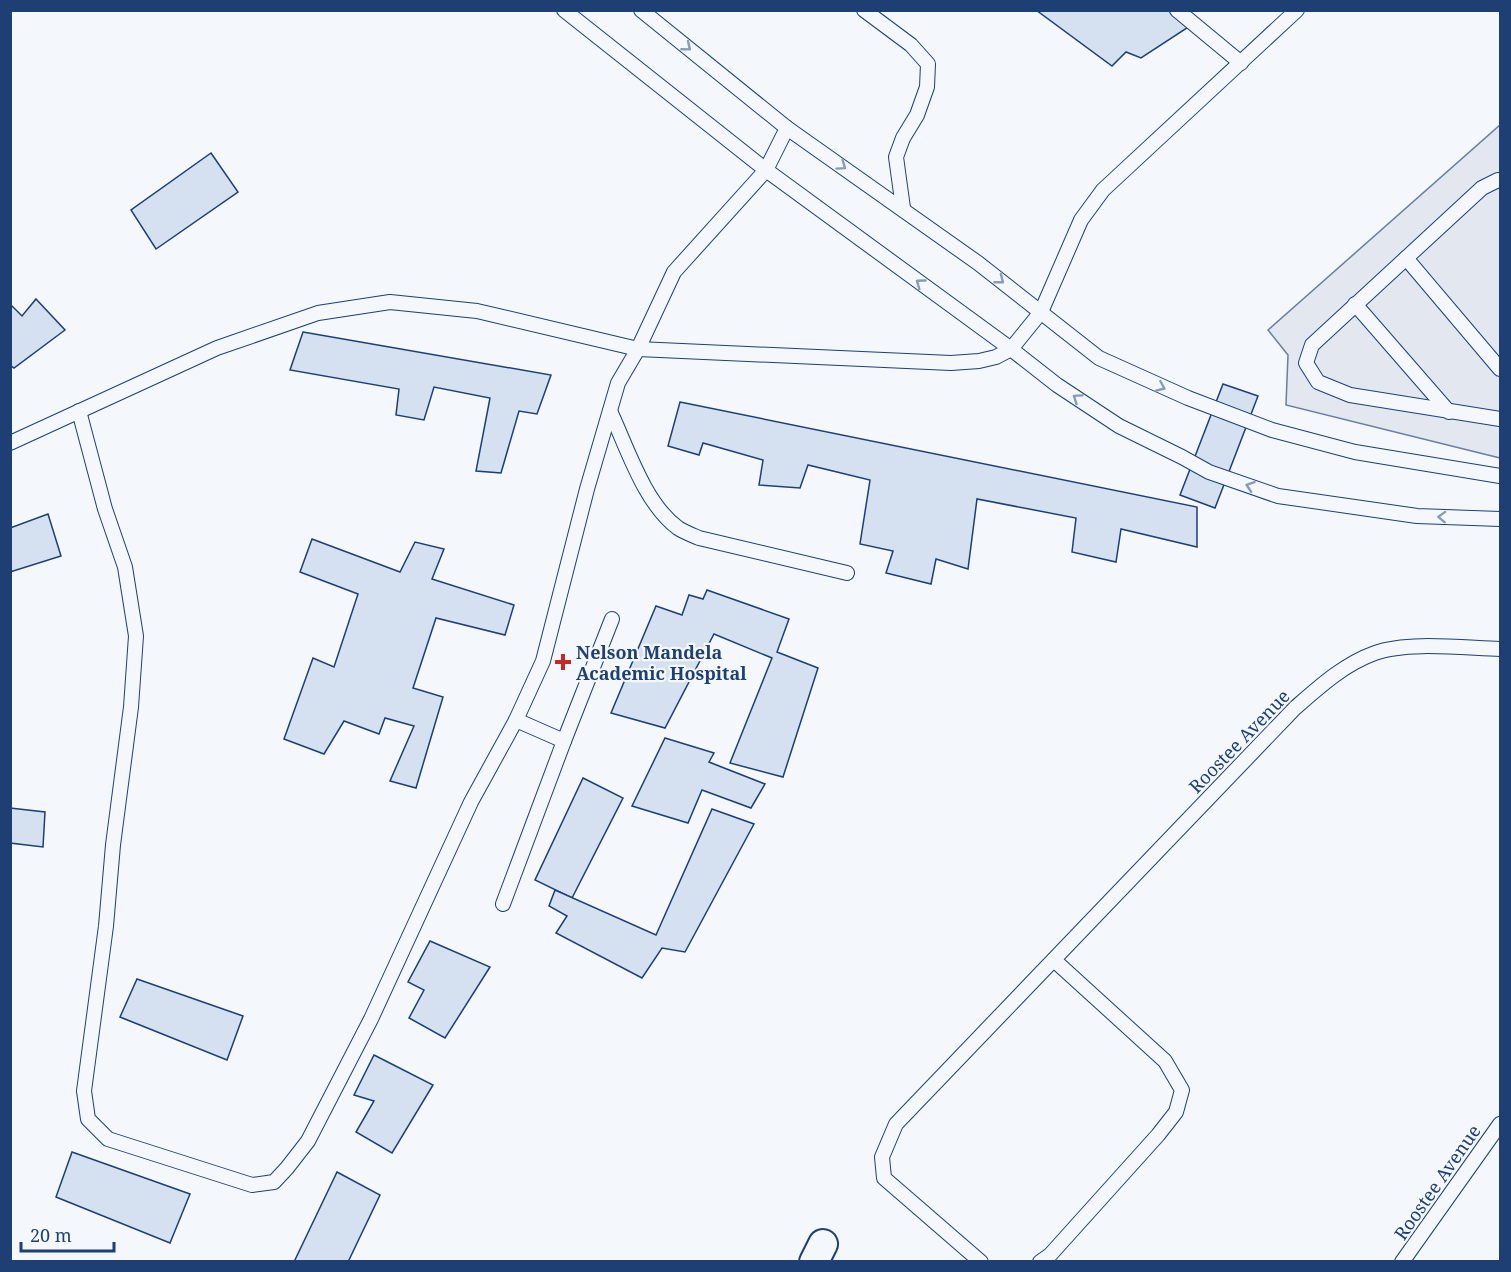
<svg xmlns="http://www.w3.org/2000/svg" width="1511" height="1272" viewBox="0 0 1511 1272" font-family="'Noto Serif',serif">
<rect width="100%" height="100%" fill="#f4f7fb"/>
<!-- parking -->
<polygon fill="#e3e8f0" stroke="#687fa3" stroke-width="1.5" points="1500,125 1500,458 1286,405 1288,355 1268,330"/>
<!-- building -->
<g fill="#d5e0f0" stroke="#1d3f73" stroke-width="1.5">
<polygon points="1036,10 1167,10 1190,26 1141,58 1126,52 1112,66"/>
<polygon points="211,153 238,192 156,249 131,210"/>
<polygon points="36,299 65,330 14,368 10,365 10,304 22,316"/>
<polygon points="303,332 551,375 537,414 519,411 501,473 476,471 490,398 434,387 424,420 396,415 399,389 290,370"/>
<polygon points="1223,384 1258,396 1215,508 1180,495"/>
<polygon points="680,402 1197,507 1197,547 1121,529 1116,562 1072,552 1076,518 977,499 968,569 936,559 931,584 886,573 893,551 860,544 870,480 808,465 800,488 759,485 763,460 703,443 699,455 668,446"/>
<polygon points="48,514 61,556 10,572 10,528"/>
<polygon points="312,539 400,572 415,542 444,549 432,579 514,605 505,635 436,618 413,688 443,697 416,788 390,781 414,726 385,718 379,734 344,721 324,754 284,739 313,658 334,667 358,594 300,572"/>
<polygon points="707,590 789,619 777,652 818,668 783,777 730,763 772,658 714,634 665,728 611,713 656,606 682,615 689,595 703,599"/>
<polygon points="665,738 714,753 709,762 765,784 751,808 702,790 688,823 632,806"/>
<polygon points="583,778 623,798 572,898 535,880"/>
<polygon points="10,808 45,812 43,847 10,843"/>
<polygon points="712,809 754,824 685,952 662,948 642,978 556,933 567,916 549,906 555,890 656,935"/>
<polygon points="430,941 490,967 445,1038 409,1018 424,990 408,982"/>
<polygon points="137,979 243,1016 227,1060 120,1017"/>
<polygon points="374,1055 433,1085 392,1153 356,1132 374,1101 354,1095"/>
<polygon points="72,1152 190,1194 170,1243 56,1197"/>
<polygon points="337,1172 380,1195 348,1262 294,1262"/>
</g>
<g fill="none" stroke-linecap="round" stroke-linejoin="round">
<defs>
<g id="service">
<polyline points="564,10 766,170 1011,349 1057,385 1119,426 1182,457 1209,472 1278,496 1417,516 1500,519"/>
<polyline points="641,10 787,128 978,263 1099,358 1188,398 1272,430 1355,452 1500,476"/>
<polyline points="864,10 911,45 928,64 927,87 917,115 903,138 896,157 903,208"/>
<polyline points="1177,10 1241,63"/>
<polyline points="1500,181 1498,180 1482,188 1312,345 1306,363 1318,382 1350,395 1500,419"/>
<polyline points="1406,258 1500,369"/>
<polyline points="1355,304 1449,412"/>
<polyline points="79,411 105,509 125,567 136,636 131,707 113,845 106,926 84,1091 88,1119 108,1139 252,1185 274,1182 287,1168 308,1141 371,1019 471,802 516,720 543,661 587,489 618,383 638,349 674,272 766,170 787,128"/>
<path d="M610,411c17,36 34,92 68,117 6,4 14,7 21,10l148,35"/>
<polyline points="10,443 217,348 318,313 390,302 477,311 638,349 951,363 979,361 996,357 1011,349 1041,312 1081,220 1103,190 1297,10"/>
<polyline points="564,741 612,619"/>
<polyline points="503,904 564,741 516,720"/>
<path d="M981,1262l-97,-84 -2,-21 14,-33 399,-416c24,-21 49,-44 80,-55 32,-12 90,-5 125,-4"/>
<polyline points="1040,1262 1050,1255 1158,1135 1176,1112 1182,1090 1165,1061 1054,960"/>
<polyline points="1402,1262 1500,1124"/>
</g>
<polyline id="minor" points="814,1262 823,1244"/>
</defs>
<!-- service casing -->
<use href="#service" stroke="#1d3f73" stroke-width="16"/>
<!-- minor casing -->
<use href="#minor" stroke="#1d3f73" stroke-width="32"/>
<!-- service -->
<use href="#service" stroke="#f4f7fb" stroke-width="14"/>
<!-- minor -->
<use href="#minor" stroke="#f4f7fb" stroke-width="28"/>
</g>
<!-- one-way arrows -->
<defs><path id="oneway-chevron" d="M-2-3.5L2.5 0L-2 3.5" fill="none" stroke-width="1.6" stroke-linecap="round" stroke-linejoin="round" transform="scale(1.5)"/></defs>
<g stroke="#889bb7">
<use href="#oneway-chevron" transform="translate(687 47) rotate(39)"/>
<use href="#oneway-chevron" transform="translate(842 166) rotate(35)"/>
<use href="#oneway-chevron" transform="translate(1000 280) rotate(38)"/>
<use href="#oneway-chevron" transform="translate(920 283) rotate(-144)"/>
<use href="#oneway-chevron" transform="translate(1161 387) rotate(23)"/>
<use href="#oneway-chevron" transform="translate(1077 398) rotate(-146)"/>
<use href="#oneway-chevron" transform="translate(1250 486) rotate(-161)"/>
<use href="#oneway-chevron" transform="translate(1442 517) rotate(-178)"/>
</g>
<!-- markers -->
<path fill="#c62828" stroke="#f4f7fb" stroke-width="2" d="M560 653h6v6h6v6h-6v6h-6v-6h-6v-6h6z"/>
<g text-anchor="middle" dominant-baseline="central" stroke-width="4.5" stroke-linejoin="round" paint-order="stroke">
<!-- poi labels -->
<g font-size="18" font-weight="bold" fill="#1d3f73" stroke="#f4f7fb" text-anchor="start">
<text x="576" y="652">Nelson Mandela<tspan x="576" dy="21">Academic Hospital</tspan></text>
</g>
<!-- street labels -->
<g font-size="18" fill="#1d3f73" stroke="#f4f7fb">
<text transform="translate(1239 741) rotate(-46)">Roostee Avenue</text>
<text transform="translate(1437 1182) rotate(-55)">Roostee Avenue</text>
</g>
</g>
<!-- border -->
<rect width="1511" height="1272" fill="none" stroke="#1d3f73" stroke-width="24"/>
<!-- scale -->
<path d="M21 1242v9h93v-9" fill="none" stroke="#1d3f73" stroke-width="3"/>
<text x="30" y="1242" font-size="18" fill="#1d3f73" stroke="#f4f7fb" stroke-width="4.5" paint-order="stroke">20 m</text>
</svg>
